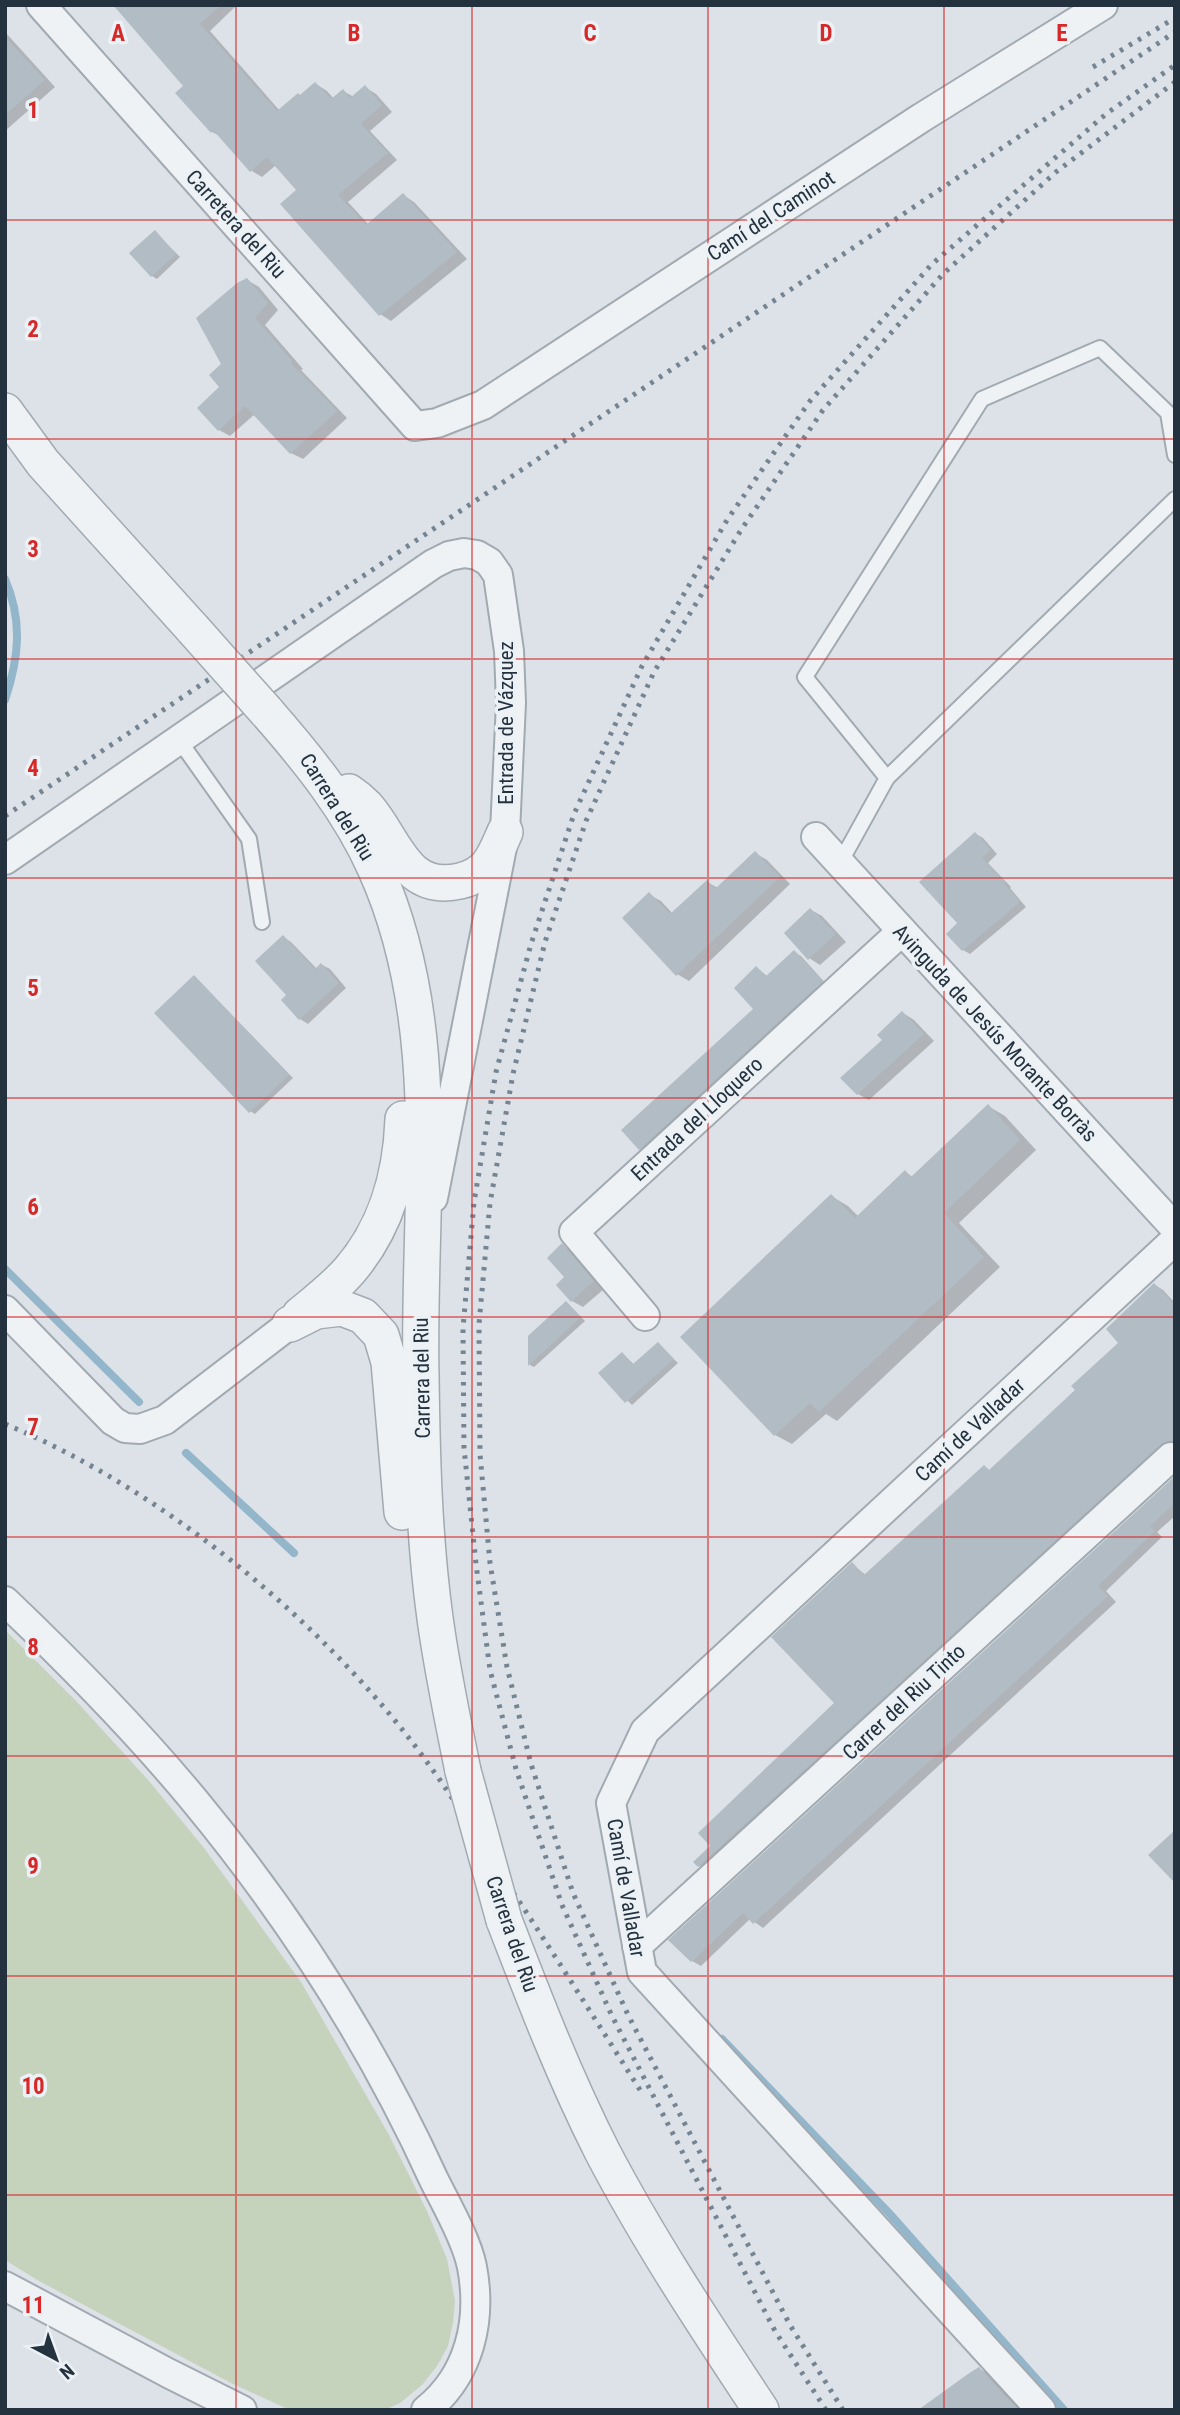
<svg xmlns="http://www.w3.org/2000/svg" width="1180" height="2415" viewBox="0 0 1180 2415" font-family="'Roboto Condensed',sans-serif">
<rect width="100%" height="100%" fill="#dce2e7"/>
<!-- green -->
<polygon fill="#c5d2bc" points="5,1630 77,1702 149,1781 204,1848 301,1982 389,2135 427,2211 447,2259 455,2301 453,2323 448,2346 437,2366 422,2385 400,2403 385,2410 290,2410 231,2383 39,2281 5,2260"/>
<!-- shadow -->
<g fill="#0003">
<polygon points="116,5 237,5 210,31 280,111 316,84 327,91 334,99 343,91 354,97 365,87 376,94 392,112 370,131 397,160 348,202 369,225 403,195 414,202 467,259 391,321 380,314 298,190 276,165 262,177 252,171 222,137 212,132 186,86"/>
<polygon points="5,32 55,87 5,131"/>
<polygon points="155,232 180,257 157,279 152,276"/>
<polygon points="247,280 259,287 278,310 265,325 303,369 301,370 347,418 303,459 291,453 255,414 230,436 219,430 224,364"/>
<polygon points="976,834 983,838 997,854 988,863 1011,887 1010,888 1026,907 970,954 963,950 960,923"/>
<polygon points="755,853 767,860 790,884 689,981 677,974 650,895 661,901 673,914 707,882 718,888"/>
<polygon points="811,910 822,916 846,942 820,965 809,958"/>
<polygon points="283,937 291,942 317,969 322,965 330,969 346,988 308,1024 300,1019 284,1000 289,995"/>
<polygon points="794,952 801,956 828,986 646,1153 640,1149 756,1009 757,968 768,977"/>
<polygon points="195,977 293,1078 255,1114 250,1111"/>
<polygon points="903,1013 914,1020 934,1041 869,1100 858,1094 884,1040"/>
<polygon points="988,1106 1005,1116 1036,1150 959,1223 1000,1267 837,1421 826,1414 792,1444 775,1435 831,1196 848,1206 859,1217 905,1172 913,1177"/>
<polygon points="562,1246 574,1252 604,1289 583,1307 572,1301"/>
<polygon points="1155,1285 1163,1290 1175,1303 1175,1446 708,1871 699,1866 695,1862 712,1846 836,1703 852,1564 867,1576 984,1467 991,1471 1078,1390 1121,1343"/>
<polygon points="567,1303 585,1321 534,1367 530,1365 530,1337"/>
<polygon points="658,1344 678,1363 632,1405 600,1373 622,1354 635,1365"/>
<polygon points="1175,1478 1175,1516 1157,1532 1162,1537 1106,1591 1116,1602 763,1928 750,1919 701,1966 692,1961"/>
<polygon points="979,2369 991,2375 1022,2410 942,2410"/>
</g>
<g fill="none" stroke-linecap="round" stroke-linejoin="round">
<!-- stream -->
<g stroke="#93b6cb" stroke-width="8">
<path d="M5,579c18,42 14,79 0,121"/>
<polyline points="5,1269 139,1402"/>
<polyline points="186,1453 294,1553"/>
<polyline points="722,2039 889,2213 1064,2410"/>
</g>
</g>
<!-- building -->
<g fill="#b2bcc5">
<polygon points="113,5 221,5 200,24 277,111 298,93 300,95 315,82 331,99 343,89 350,98 365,85 382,105 361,124 388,153 338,195 366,225 403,193 457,252 379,316 280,204 296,190 267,157 250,172 213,130 211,133 175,93 183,86"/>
<polygon points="5,37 45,80 5,115"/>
<polygon points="155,230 176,254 151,277 129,253"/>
<polygon points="247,278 268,303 255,318 292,361 291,363 337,411 290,454 245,406 218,431 197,408 219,387 209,375 221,364 196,318 237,283"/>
<polygon points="975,832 991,850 982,858 1005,882 1004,883 1020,902 962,951 946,934 957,923 919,882"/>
<polygon points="755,851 780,877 676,976 622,918 649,892 670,914 707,880 715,889"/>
<polygon points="810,908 836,934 808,960 784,933"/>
<polygon points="283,935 315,969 321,963 339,983 299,1020 281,1000 286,995 255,961"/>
<polygon points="794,950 823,981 639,1150 621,1130 753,1009 734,988 756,966 766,976"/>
<polygon points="194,975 289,1075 249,1113 154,1013"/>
<polygon points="902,1011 924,1034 857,1095 840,1078 882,1040 877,1035"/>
<polygon points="988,1104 1020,1140 944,1213 984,1257 819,1412 810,1403 774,1436 680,1337 831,1194 855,1218 905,1170 911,1177"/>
<polygon points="562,1243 594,1281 571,1302 556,1285 564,1277 547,1258"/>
<polygon points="1154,1283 1175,1305 1175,1441 1167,1441 1160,1445 698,1867 693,1862 710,1846 698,1833 834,1703 771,1637 852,1562 864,1575 984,1465 989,1470 1075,1390 1071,1386 1118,1343 1106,1329"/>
<polygon points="566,1301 581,1317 528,1366 528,1336"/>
<polygon points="658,1342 674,1359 625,1403 598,1373 622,1352 633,1364"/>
<polygon points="1175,1476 1175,1503 1150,1526 1155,1531 1098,1586 1108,1596 753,1924 743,1913 691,1962 668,1940"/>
<polygon points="1175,1830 1175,1883 1148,1855"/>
<polygon points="979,2367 1018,2410 918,2410 968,2374"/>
</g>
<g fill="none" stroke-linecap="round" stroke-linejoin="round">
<defs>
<g id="service">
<polyline points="1175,455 1168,413 1100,348 982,399 805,677 887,778 1175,499"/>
<polyline points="179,740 249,839 262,922"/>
<polyline points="840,863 887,778"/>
</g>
<g id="minor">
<polyline points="41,5 415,426 437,423 483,405 921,118 1103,5"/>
<polyline points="816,837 1175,1228"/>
<polyline points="5,860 433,564 449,556 464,553 477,555 489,562 498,575 509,651 511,703 505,832 433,1198"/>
<polyline points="5,1310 113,1421 125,1428 140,1429 165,1420 290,1324"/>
<polyline points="645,1316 574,1232 902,931"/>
<path d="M5,1601c66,63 131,129 189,199 95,115 178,244 240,380 12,24 33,61 38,87 10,53 -2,108 -46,143"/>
<polyline points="637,1946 1171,1457"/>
<polyline points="5,2286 168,2373 242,2410"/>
<polyline points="1041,2410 642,1972 611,1803 645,1731 1175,1240"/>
</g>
<g id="tertiary">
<polyline points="5,411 43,463 193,629"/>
<path d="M266,711c43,49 84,100 110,159 71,158 41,338 45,505 1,81 3,163 14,243 7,52 18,103 28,153"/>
<path d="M349,792c6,4 12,9 17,14 29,32 38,88 94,75 29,-7 34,-24 45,-49"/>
<path d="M300,1315c17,-14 35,-28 49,-44 38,-44 52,-96 54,-152"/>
<polyline points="290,1324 316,1311 342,1308 363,1316 381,1335 389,1362 402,1512"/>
<path d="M504,1920c30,78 60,156 98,231 47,90 103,174 159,259"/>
</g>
</defs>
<!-- service casing -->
<use href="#service" stroke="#a1aab1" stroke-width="18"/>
<!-- minor casing -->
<use href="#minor" stroke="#a1aab1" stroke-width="32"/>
<!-- tertiary casing -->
<use href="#tertiary" stroke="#a1aab1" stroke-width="38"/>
<!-- service -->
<use href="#service" stroke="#eff2f5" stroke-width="14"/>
<!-- minor -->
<use href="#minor" stroke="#eff2f5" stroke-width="28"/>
<!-- tertiary -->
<use href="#tertiary" stroke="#eff2f5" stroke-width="35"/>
<!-- rail -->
<g stroke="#748492" stroke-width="5" stroke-dasharray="3.5 7" stroke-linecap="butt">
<polyline points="1093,67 1175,18"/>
<polyline points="5,816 1175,32"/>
<path d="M5,1424c160,66 327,204 427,345 22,30 41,62 61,93 51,76 100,154 149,231"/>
<polyline points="826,2410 775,2331 612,2016 562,1905 516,1769 490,1670 476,1564 464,1448 463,1328 474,1202 496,1072 531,944 574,814 642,666 727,520 810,401 932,264 1106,114 1175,65"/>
<polyline points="843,2410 790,2325 628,2015 573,1893 531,1764 507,1667 490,1563 480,1454 479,1324 490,1203 513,1074 545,942 586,821 654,672 741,530 823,410 943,274 1056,172 1175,82"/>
</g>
<defs>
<g id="tertiary-bridge">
<polyline points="193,629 266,711"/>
<polyline points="463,1771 504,1920"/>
</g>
</defs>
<!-- tertiary-bridge casing -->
<use href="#tertiary-bridge" stroke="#a1aab1" stroke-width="38" stroke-linecap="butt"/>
<!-- tertiary-bridge -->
<use href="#tertiary-bridge" stroke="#eff2f5" stroke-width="35"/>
</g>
<!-- grid -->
<path fill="none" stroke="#d62828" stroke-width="2" stroke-opacity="0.55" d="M236,5v2405M472,5v2405M708,5v2405M944,5v2405M5,220h1170M5,439h1170M5,659h1170M5,878h1170M5,1098h1170M5,1317h1170M5,1537h1170M5,1756h1170M5,1976h1170M5,2195h1170"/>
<g text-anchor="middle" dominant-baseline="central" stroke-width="7" stroke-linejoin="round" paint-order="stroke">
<!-- street labels -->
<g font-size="21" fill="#24323f" stroke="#ebf1f5">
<text transform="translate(771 216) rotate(-33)">Camí del Caminot</text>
<text transform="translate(236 224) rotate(48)">Carretera del Riu</text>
<text transform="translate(506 723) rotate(-90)">Entrada de Vázquez</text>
<text transform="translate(337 807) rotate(58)">Carrera del Riu</text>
<text transform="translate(995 1033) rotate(47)">Avinguda de Jesús Morante Borràs</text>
<text transform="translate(697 1119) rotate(-43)">Entrada del Lloquero</text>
<text transform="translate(422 1378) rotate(-91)">Carrera del Riu</text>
<text transform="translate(970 1430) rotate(-43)">Camí de Valladar</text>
<text transform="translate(904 1702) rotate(-43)">Carrer del Riu Tinto</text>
<text transform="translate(626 1888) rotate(80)">Camí de Valladar</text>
<text transform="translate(512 1934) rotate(71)">Carrera del Riu</text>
</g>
</g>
<g font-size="23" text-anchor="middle" font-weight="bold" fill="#d62828" stroke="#ebf1f5" stroke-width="7" stroke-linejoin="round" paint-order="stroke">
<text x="118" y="41">A</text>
<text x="354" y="41">B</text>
<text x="590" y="41">C</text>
<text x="826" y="41">D</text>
<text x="1062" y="41">E</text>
<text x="33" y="118">1</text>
<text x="33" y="337">2</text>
<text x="33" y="557">3</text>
<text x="33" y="776">4</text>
<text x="33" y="996">5</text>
<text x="33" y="1215">6</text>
<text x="33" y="1435">7</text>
<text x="33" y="1655">8</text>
<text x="33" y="1874">9</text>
<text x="33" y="2094">10</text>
<text x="33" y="2313">11</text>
</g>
<!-- border -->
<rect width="1180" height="2415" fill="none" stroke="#24323f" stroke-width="14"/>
<!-- north arrow -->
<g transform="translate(56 2359) rotate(139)" stroke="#ebf1f5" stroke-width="5" paint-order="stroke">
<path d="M0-5L12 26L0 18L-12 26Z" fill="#24323f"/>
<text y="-10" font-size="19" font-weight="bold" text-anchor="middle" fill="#24323f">N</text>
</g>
</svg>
